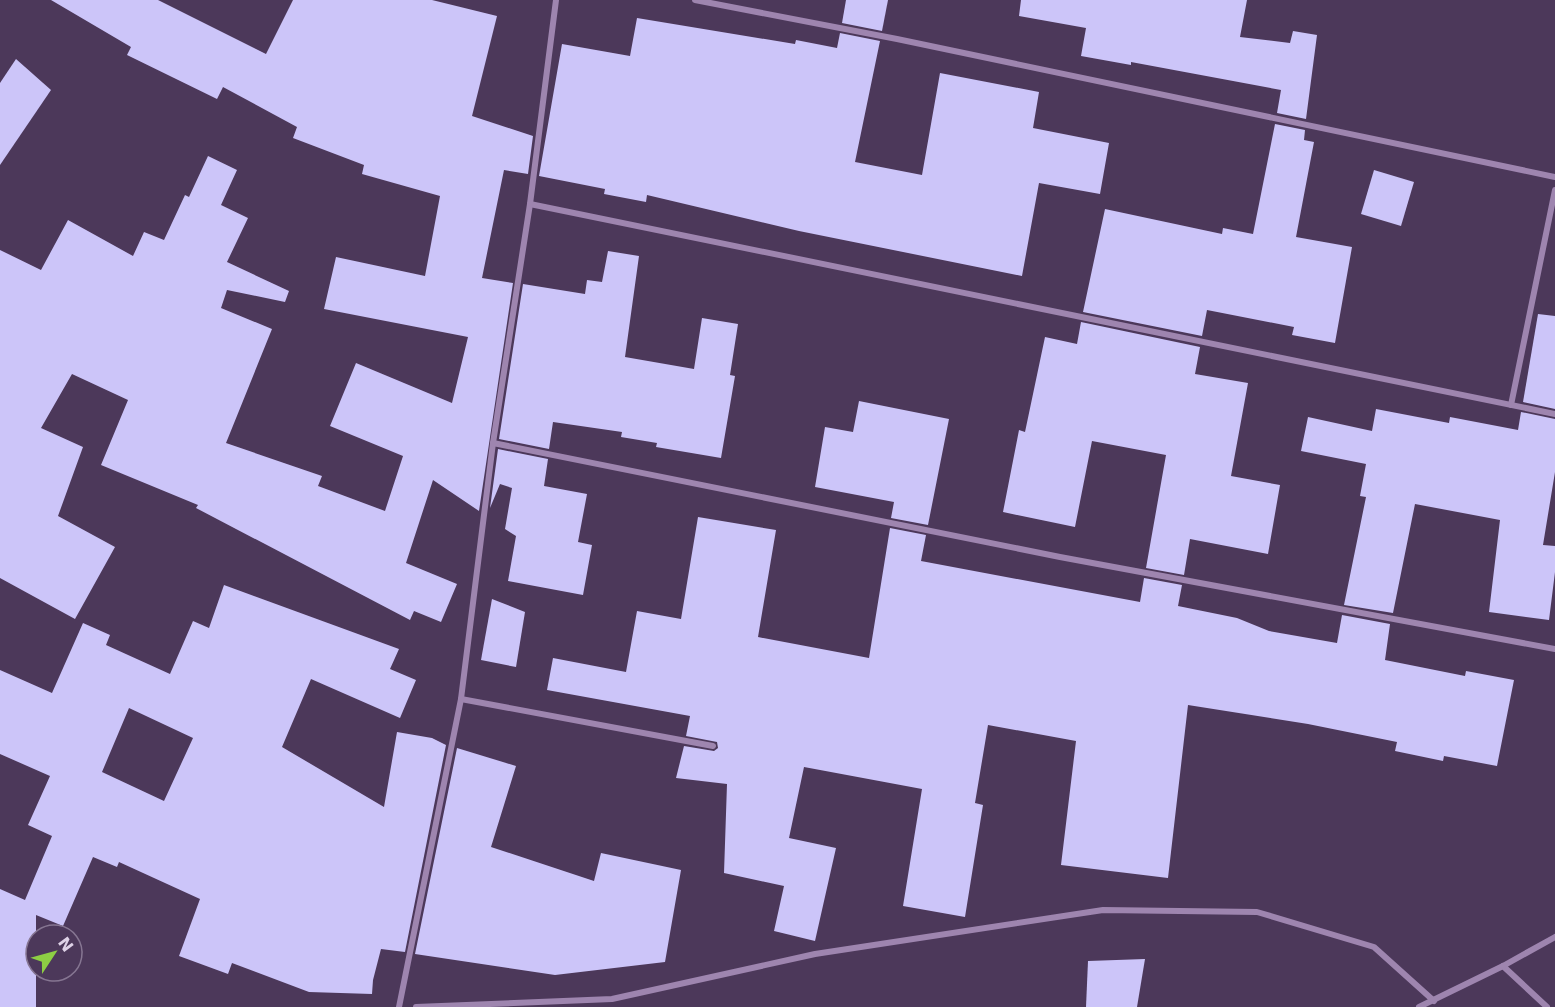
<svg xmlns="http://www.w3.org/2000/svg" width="1555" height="1007" viewBox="0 0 1555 1007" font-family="'DejaVu Sans',sans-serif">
<rect width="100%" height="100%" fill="#4c385a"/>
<!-- building -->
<g fill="#ccc5f9" fill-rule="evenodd">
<polygon points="51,0 158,0 266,54 293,0 432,0 497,16 472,116 533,136 528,174 504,170 482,278 513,283 479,511 433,480 406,563 457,584 441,622 414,611 410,620 196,508 198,505 101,465 128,400 72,374 41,428 83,447 58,516 115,547 75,619 0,578 0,250 41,270 68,220 133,256 144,232 164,240 185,195 189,197 208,156 237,170 221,205 248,218 227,262 289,291 285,302 227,290 221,308 272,329 226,443 322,476 318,486 385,511 403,456 330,426 356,363 452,403 468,337 324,309 336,257 425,276 440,196 362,174 364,165 293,138 297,127 223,87 217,99 127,55 131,47"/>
<polygon points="846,0 888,0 882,31 842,23"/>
<polygon points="1021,0 1247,0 1240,37 1290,43 1293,31 1317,35 1306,119 1277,113 1281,90 1131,62 1131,65 1081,56 1086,28 1019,16"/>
<polygon points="637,18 795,44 796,40 837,48 840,33 880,41 855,162 922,175 940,73 1039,92 1033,128 1109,143 1100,194 1039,183 1022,276 799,231 647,195 646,202 604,194 605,189 539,176 562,44 630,56"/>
<polygon points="16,59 51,90 0,165 0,83"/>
<polygon points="1275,124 1305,130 1304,140 1314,142 1296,237 1352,247 1335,343 1292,335 1294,327 1207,310 1202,336 1083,312 1105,209 1222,234 1223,228 1253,234"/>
<polygon points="1374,170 1414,182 1401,226 1361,214"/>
<polygon points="608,251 639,256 625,357 694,369 702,318 738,324 730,375 735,376 721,458 656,447 657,443 621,437 622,432 553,422 549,449 499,439 523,284 585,294 587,280 602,282"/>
<polygon points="1538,314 1555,316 1555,409 1523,402"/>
<polygon points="1081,322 1200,347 1195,374 1248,383 1231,476 1280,485 1268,554 1190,539 1184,575 1146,568 1166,455 1092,441 1075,527 1003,512 1019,430 1025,432 1045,337 1077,344"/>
<polygon points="859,401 949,419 928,525 891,518 894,502 815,487 825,427 853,432"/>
<polygon points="1376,409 1449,423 1450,417 1518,430 1521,412 1555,419 1555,472 1543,545 1555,546 1555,572 1549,620 1489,612 1500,520 1415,504 1393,613 1344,605 1366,497 1360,496 1366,464 1301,451 1308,417 1372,431"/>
<polygon points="498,449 548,459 544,486 587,494 578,542 592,545 583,595 508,581 516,536 505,529 512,488 500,484 490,508"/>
<polygon points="698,517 776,530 758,637 869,658 890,528 926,535 921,561 1140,602 1144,578 1182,585 1178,606 1237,618 1269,631 1337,643 1342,615 1390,624 1385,660 1465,676 1466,671 1514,680 1497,766 1444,756 1443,761 1395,751 1397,742 1308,724 1188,705 1168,878 1061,865 1076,741 988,725 975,803 983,805 965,917 903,906 922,789 804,767 789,838 836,848 815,941 774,931 784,886 724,873 727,784 676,778 684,746 714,751 718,748 717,742 686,736 690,716 547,690 553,658 626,672 637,611 681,619"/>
<path d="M224,585l175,64 -9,20 26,11 -16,38 -89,-39 -29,68 102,60 13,-75 35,6 14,7 -41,207 -24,-3 -8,31 -1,14 -63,-2 -77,-29 -4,11 -49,-18 21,-57 -81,-37 -2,5 -24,-10 -30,69 -27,-11v92h-36v-118l25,11 27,-64 -24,-11 22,-49 -50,-22v-84l52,23 31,-70 27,12 -4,10 64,29 23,-53 16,7zM129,708l64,30 -29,63 -62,-29z"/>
<polygon points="492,599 525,612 516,667 481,660"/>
<polygon points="457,748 516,766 491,847 594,881 601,853 681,870 665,962 555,975 415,954"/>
<polygon points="1145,959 1137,1007 1086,1007 1088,961"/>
</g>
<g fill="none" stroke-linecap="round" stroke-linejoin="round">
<!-- minor -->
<g stroke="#9e85af" stroke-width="6">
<polyline points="695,0 897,39 1555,177"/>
<polyline points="530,204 1555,414"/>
<polyline points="1511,405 1555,190"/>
<polyline points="493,443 1060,557 1555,649"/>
<polyline points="461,699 713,746"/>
<polyline points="1503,966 1547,1007"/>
<polyline points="399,1007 461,699 493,443 530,204 556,0"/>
<polyline points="416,1007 612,999 815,954 1103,910 1257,912 1374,947 1434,1001"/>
<polyline points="1419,1007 1503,966 1555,937"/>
</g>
</g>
<!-- north arrow -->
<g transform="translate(54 953) rotate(54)"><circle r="28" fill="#4c385a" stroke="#867692" stroke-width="1.5"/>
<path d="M0-4.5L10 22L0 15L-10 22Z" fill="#8dce44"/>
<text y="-9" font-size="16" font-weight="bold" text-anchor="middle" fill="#ded2e7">N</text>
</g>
</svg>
